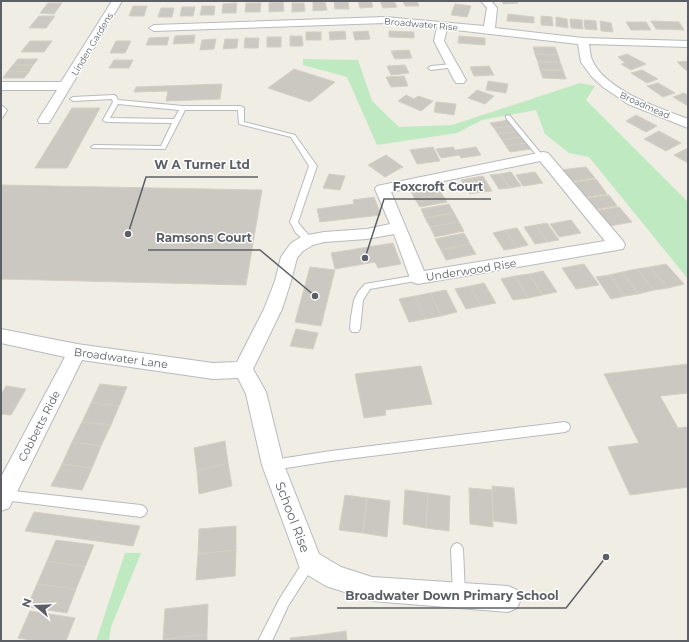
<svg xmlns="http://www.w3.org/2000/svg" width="689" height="642" viewBox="0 0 689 642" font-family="Montserrat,sans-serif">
<rect width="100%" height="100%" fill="#f0ede4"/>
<!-- green -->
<g fill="#bfe9c0">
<polygon points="303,59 358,60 372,101 399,127 452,125 580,83 595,86 586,100 688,202 688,279 589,157 569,153 545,134 536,110 482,120 457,133 377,145 347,77 303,65"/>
<polygon points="125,553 141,553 111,627 109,641 96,641"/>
</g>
<!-- building -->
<g fill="#cbc8c1" stroke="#d5cfc2">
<polygon points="334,1 348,1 349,9 335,9"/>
<polygon points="358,1 371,1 373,7 360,8"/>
<polygon points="380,1 394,1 397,7 383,8"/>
<polygon points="403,1 417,1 419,6 405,6"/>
<polygon points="502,1 517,1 518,3 503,4"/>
<polygon points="283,2 284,11 269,12 269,3"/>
<polygon points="313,2 325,2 327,10 313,11"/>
<polygon points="48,3 62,3 54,14 40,13"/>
<polygon points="237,3 236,13 222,13 223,4"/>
<polygon points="246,3 261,3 260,12 245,12"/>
<polygon points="292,3 304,3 305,11 292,12"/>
<polygon points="455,4 471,6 467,17 451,15"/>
<polygon points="133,6 147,6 144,16 129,16"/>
<polygon points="202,6 215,6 214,15 200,15"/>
<polygon points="182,7 195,7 193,16 180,16"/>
<polygon points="161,8 174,8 172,17 158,17"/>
<polygon points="508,14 534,17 534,23 507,21"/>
<polygon points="39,16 55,16 46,28 29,28"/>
<polygon points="541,16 552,17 553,26 541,25"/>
<polygon points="556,17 567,19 568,28 556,26"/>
<polygon points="570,19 582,20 583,29 571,28"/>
<polygon points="584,20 596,21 597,30 585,29"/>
<polygon points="600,21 611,23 613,32 601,31"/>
<polygon points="651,21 679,22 684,30 656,29"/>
<polygon points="626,22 646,22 651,30 631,30"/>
<polygon points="345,31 346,39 330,40 329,32"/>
<polygon points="368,31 370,39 355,40 353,32"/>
<polygon points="389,31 414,32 414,38 389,37"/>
<rect x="306" y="32" width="15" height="8"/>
<polygon points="195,35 194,43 173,44 175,36"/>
<polygon points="290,36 302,36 303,46 290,46"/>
<polygon points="459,36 485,38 485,45 458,43"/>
<polygon points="169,37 167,45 146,45 149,38"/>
<rect x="267" y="37" width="14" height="10"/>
<polygon points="245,38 259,38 258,48 244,48"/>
<polygon points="216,39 214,49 200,50 202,40"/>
<polygon points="225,39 238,39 237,48 223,49"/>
<polygon points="30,41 52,41 44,52 21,52"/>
<polygon points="116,41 131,41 125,53 110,53"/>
<polygon points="533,47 555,47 558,55 535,54"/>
<polygon points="409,50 412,58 395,59 391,51"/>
<polygon points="535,54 558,55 560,62 538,62"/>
<polygon points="627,54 646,64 631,70 621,64 625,63 618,57"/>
<polygon points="18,59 38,59 33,65 13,65"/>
<polygon points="114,60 133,60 129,68 109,68"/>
<polygon points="688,61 688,72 677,62"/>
<polygon points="538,62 560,62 563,70 540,70"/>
<polygon points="13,65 33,65 29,72 8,71"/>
<polygon points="405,65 409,73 391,75 387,66"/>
<polygon points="489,66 494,75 474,76 470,67"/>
<polygon points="294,69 335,82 310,102 268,88"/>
<polygon points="540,70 563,70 566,79 543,78"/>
<polygon points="642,70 658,79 647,83 631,73"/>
<polygon points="8,71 29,72 24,78 3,78"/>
<polygon points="404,76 408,86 391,87 386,77"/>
<polygon points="488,81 508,84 506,93 486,90"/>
<polygon points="658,83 675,93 663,97 647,86"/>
<polygon points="222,84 220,99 166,101 168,91 134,92 136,87"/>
<polygon points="477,90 494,96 485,104 468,98"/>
<polygon points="684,93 688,95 688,106 673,97"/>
<polygon points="406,95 414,99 418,96 433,101 421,111 398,101"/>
<polygon points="436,102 456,104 454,115 434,112"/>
<polygon points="72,108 100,108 67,168 35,168"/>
<polygon points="636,115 657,126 646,132 626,121"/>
<polygon points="509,120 513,126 494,128 490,123"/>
<polygon points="513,126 518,131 498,134 494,128"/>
<polygon points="518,131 522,137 502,140 498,134"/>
<polygon points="659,131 681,143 666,151 644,139"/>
<polygon points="522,137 526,143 506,146 502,140"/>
<polygon points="526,143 531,149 510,152 506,146"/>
<polygon points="433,147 440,161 417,164 410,150"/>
<polygon points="453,147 459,155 441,158 436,149"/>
<polygon points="476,147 481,155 461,158 456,150"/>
<polygon points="688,148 688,163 674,155"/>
<polygon points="386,155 403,167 385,177 368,165"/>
<polygon points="586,167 595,178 568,182 560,170"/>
<polygon points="511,172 521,186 510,188 500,174"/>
<polygon points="535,172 543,183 523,186 516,175"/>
<polygon points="329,174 345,176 340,190 323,188"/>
<polygon points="500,174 510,188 499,189 490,175"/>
<polygon points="483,176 492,191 481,192 472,178"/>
<polygon points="472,178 481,192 470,194 461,180"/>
<polygon points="596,179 607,194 581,198 569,183"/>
<polygon points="1,185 262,190 246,285 1,279"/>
<polygon points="437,185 442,194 415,199 410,189"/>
<polygon points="442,194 447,202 420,207 415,199"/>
<polygon points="609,195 617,206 590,210 582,199"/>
<polygon points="374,197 381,215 320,222 317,209 354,204 353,200"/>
<polygon points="449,204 454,213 425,218 421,209"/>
<polygon points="619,207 632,222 604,227 592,211"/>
<polygon points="454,213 459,222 430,227 425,218"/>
<polygon points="571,220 581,233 559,237 550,224"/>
<polygon points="459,222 464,231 435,237 430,227"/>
<polygon points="547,223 559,240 547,242 536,225"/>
<polygon points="536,225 547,242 535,244 524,227"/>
<polygon points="517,228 528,245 516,248 505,230"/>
<polygon points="505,230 516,248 504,250 493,233"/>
<polygon points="464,233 470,244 441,250 435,239"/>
<polygon points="393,243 401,264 378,268 375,262 335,269 331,253"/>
<polygon points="470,244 476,254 446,260 441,250"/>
<polygon points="584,264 599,285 576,289 562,268"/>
<polygon points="666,264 684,284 668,288 650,267"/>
<polygon points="310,267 335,270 321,326 295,322"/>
<polygon points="650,267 668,288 654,290 637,269"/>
<polygon points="637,269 654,290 638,294 622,272"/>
<polygon points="543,271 557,292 542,295 529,274"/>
<polygon points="622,272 638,294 625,296 609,275"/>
<polygon points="529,274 542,295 528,298 515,276"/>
<polygon points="609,275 625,296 611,299 596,277"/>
<polygon points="515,276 528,298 513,300 501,279"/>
<polygon points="484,283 496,303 481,306 470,286"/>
<polygon points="470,286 481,306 466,309 455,289"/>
<polygon points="446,290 457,312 441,316 430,293"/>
<polygon points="430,293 441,316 425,319 415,296"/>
<polygon points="415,296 425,319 409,322 399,299"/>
<polygon points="296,329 318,333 313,349 290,346"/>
<polygon points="688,364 688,393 660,396 678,428 688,427 688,487 630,495 608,447 639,443 604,374"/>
<polygon points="421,366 432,404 385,410 386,415 364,418 355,374"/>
<polygon points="100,384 127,387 119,406 91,403"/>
<polygon points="6,386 26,389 11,415 1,414 1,395"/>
<polygon points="91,403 119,406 111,425 82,422"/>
<polygon points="82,422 111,425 101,446 72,442"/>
<polygon points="225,441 228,463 197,471 194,448"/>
<polygon points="72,442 101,446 92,468 62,464"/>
<polygon points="228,463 232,486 199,494 197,471"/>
<polygon points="62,464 92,468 82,490 51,486"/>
<polygon points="492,486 514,488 517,524 493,521"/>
<polygon points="469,488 492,490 493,527 470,524"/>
<polygon points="405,490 428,493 426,528 403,524"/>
<polygon points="428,493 450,496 449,531 426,528"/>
<polygon points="345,495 367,498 363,533 339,530"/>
<polygon points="367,498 390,501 387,537 363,533"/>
<polygon points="34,512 140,526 133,546 25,531"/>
<polygon points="236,526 236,550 198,554 199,529"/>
<polygon points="56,540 94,545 85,567 47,561"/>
<polygon points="236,550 235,576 196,580 198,554"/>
<polygon points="47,561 85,567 76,589 37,584"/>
<polygon points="37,584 76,589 67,613 27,607"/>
<polygon points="208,604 207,634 163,640 165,609"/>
<polygon points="30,611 75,618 66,641 38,641 18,638"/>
<polygon points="346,631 347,641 319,641 318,635"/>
<polygon points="207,634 207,641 163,641 163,640"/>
<polygon points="318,635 319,641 291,641 290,638"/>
</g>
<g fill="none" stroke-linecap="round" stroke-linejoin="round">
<defs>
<g id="lane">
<polygon points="453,64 455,65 455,67 431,70 428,68 431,66"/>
<path d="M114,95l2,1 2,4 65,6h58l3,2v14l51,13 22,31 -19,56c4,7 10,11 15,18l-1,2h-6l-10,-9 -6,-11 19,-56 -18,-29 -52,-13 -1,-14h-53l-20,39 -73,-1 -1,-1 3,-2 67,1 11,-23 -66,-1 -3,-2 10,-18 -1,-3 -39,2 -3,-2 3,-2zM118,104l61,6 -5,9 -64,-1z"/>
<polygon points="1,105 7,110 3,117 1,118"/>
<polygon points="508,115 510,116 543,156 543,158 539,158 506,118 506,116"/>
<polygon points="418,275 422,278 421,280 370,289 363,300 360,329 358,332 352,332 350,329 351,317 354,300 358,292 365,284"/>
<polygon points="565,422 569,424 570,427 569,430 565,432 331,461 273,470 269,469 268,465 269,461 273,460 331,451"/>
<polygon points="4,490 141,505 145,507 147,511 145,515 141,517 4,500 1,499 1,491"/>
<polygon points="457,543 461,545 463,549 465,594 463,598 459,600 455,598 453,594 451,549 453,545"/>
<polygon points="309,557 313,559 315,563 313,567 288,606 272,641 258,641 280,598 305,559"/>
</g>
<g id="street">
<polygon points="112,1 122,1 49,123 39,123 38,120 57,90 1,90 1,82 61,82"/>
<path d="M481,1h10l6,7 -2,20 88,10 105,3v6l-99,-3c1,5 1,11 3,16 13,30 67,48 96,59v9l-60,-24 -25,-17 -11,-10 -11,-15 -3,-18 -131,-15 -3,12 22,39 -2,3h-8l-2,-3 -20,-39 3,-14 -52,-4 -231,8 -5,-3 5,-3 231,-8 99,9 3,-18z"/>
<path d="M543,152l5,1 75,88 2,4 -2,4 -205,35 -6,-2 -2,-4 -16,-44 -27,5 -43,3 -11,3 -10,6 -6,7 -6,23 -9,28 -29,60 13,23 18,73 35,89 22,13 31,10 136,9 9,4 4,9 -4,9 -9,4 -136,-11 -46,-15 -25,-15 -39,-106 -16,-71 -8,-16 -25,1 -131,-19 -73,148 -8,3v-34l64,-120 -64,-14v-14l76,15 136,19 24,-1 27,-53 11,-28 6,-24 10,-14 12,-7 21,-4 43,-3 23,-5 -15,-35 2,-3zM540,161l65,80 -181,30 -33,-79z"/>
</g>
</defs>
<!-- lane casing -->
<use href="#lane" stroke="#b7babf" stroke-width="2"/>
<!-- street casing -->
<use href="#street" stroke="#b7babf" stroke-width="2"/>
<!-- lane -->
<use href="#lane" fill="#fff" fill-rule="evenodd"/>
<!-- street -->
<use href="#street" fill="#fff" fill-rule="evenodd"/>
</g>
<g text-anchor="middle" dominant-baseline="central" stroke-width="3" stroke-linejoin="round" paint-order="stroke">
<!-- far-street labels -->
<g font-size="9" fill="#5c6066" stroke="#fff">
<text transform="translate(421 24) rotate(5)">Broadwater Rise</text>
<text transform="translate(92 44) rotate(-59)">Linden Gardens</text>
<text transform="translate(645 105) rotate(24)">Broadmead</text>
</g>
<!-- street labels -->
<g font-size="11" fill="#5c6066" stroke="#fff">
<text transform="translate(471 270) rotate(-9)">Underwood Rise</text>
<text transform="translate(121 358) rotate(8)">Broadwater Lane</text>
<text transform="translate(39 426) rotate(-63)">Cobbetts Ride</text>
</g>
<!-- near-street labels -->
<g font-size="13" fill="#5c6066" stroke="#fff">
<text transform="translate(293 517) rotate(69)">School Rise</text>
</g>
</g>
<!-- callouts -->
<path fill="none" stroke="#5c6066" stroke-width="1.5" d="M128 234L146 177H258M365 258L384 199H491M315 296L260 250H148M606 557L566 608H337"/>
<g fill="#5c6066" stroke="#fff" stroke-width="1.5">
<circle cx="128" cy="234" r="4"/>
<circle cx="365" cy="258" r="4"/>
<circle cx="315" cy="296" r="4"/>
<circle cx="606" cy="557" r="4"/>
</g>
<g font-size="12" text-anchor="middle" font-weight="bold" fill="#5c6066" stroke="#fff" stroke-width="3" stroke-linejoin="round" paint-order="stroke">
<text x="202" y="169">W A Turner Ltd</text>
<text x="438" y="191">Foxcroft Court</text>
<text x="204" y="242">Ramsons Court</text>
<text x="452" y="600">Broadwater Down Primary School</text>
</g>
<!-- border -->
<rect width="689" height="642" fill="none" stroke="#5c6066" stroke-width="4"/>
<!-- north arrow -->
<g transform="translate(36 606) rotate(289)" stroke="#ffffff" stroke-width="3" paint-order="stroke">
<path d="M0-3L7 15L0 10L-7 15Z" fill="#5c6066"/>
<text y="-6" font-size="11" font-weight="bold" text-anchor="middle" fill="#5c6066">N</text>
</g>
</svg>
